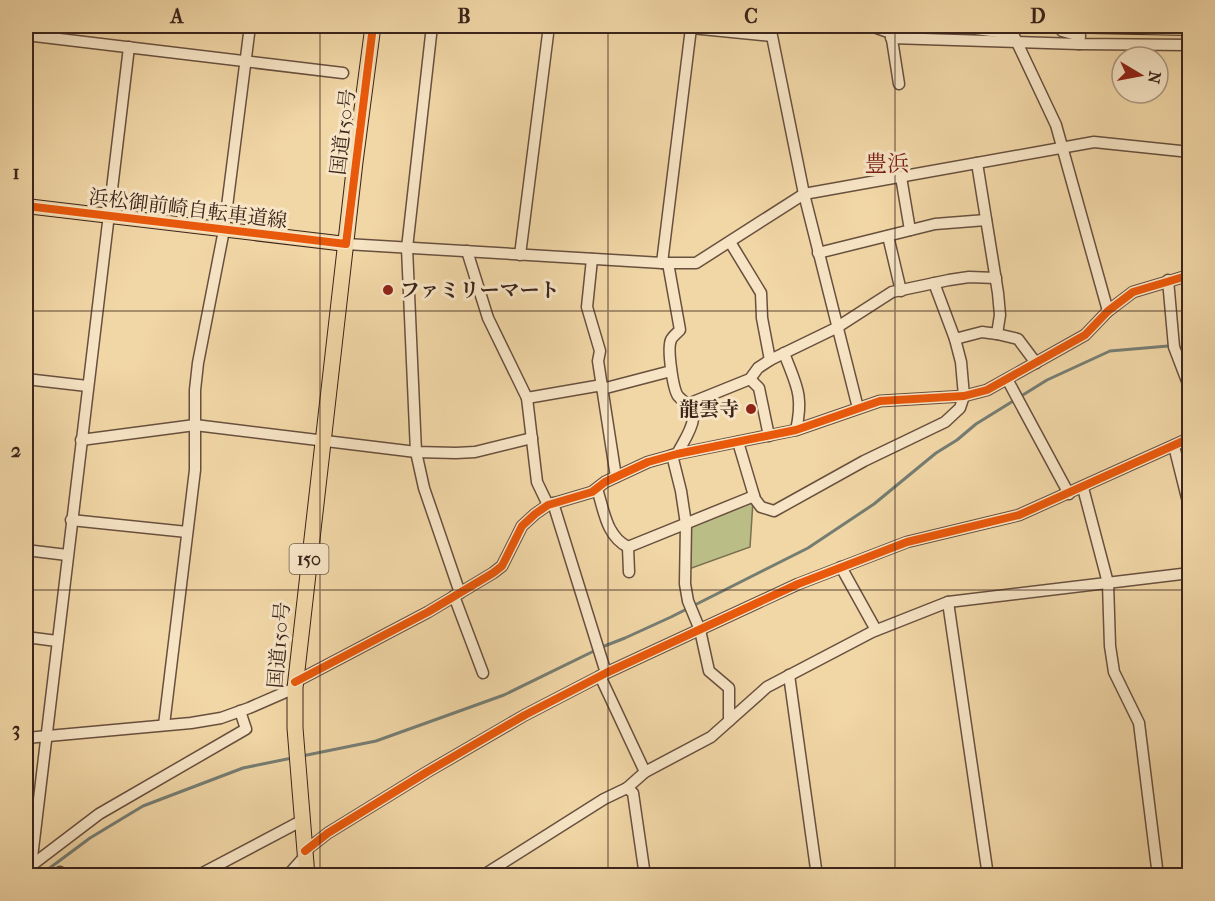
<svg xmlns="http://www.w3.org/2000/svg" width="1215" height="901" viewBox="0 0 1215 901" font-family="'IM FELL French Canon','Noto Serif JP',serif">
<rect width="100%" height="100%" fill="#f1d6a6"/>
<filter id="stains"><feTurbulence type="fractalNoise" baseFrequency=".00333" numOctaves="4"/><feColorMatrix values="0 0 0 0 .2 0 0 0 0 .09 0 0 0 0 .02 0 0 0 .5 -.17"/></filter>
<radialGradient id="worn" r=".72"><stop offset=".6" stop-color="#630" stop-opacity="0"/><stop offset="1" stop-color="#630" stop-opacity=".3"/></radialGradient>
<!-- green -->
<polygon fill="#bbbd86" stroke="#7b7050" stroke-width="1.5" points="753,501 750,547 689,569 688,526"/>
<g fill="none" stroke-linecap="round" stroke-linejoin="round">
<!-- stream -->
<g stroke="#757d73" stroke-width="3">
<polyline points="1181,348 1190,349"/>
<polyline points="602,647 625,638 671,617 808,548 874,504 936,453 957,440 976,424 1047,380 1110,351 1168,346"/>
<polyline points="302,756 376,741 504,695 596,650"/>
<polyline points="39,876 90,838 143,806 243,768 292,758"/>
</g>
<defs>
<g id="minor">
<polyline points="432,26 407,248 416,452 424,488 460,593"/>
<polyline points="671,26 772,36 804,194 858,408"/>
<polyline points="871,26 891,33 899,84"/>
<polyline points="954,26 1013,34 1056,125 1108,311"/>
<polyline points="1059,26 1062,31 1080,36 1079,44"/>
<polyline points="26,35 343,73"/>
<polyline points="891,38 1079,44 1190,45"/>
<polyline points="901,177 910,230"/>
<polyline points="888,236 901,291"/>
<polyline points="730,242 761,293 762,318 770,360"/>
<polyline points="346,244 662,263 696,263 804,194 1094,142 1190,152"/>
<polyline points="467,251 488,318 527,398 537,482 548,505"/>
<polyline points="818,253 935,224 986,220"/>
<polyline points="520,255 549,26"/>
<polyline points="592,259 587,307 600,351 598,361 616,477"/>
<polyline points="662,263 691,28"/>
<path d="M668,263l12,67c-3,3 -8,7 -9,10 -4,9 2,49 7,56 7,8 17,10 15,23 -1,11 -11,25 -16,35"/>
<polyline points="1168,280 1174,347 1190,389"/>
<polyline points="997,334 1018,339 1036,363"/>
<polyline points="955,339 982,332 997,334 1000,315 998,293 977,163"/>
<path d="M784,353c12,32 20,42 12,77"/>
<polyline points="26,379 87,386"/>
<polyline points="750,379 759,388 769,436"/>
<polyline points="1007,379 1069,494"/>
<polyline points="602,389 671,371"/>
<polyline points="527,398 602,385"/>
<polyline points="688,404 750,379 758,368 770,360 836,328 892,292 949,280 969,277 996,278"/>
<polyline points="81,440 195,425 416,452 456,453 475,452 532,438"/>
<polyline points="738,442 755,499 761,507 774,511 864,461 945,422 960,408 964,396 961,362 955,339 934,283"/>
<polyline points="1174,446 1190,510"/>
<polyline points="672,455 681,491 686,524 685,584 688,601 700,630 709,671 729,688 729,721"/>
<polyline points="1083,488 1108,583 1110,646 1114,672 1139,723 1158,876"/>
<path d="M597,489c7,21 9,47 31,58l126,-51"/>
<polyline points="553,503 606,673"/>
<polyline points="71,520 187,532"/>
<polyline points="628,547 629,572"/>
<polyline points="26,550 67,555"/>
<polyline points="841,567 876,630"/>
<polyline points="454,596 483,673"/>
<polyline points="948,602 988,876"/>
<polyline points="26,637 57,641"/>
<polyline points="789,675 817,876"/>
<polyline points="600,676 645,772"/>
<polyline points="295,682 428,612 493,573 502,566 522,526 535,514 548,505 592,492 605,482 648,462 677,454 796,430 880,401 964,396 987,390 1085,335 1108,311 1133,292 1190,275"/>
<polyline points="164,725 195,470 195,390 198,363 224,230 250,26"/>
<polyline points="26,738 191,723 221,718 249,708 295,688"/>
<polyline points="627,788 633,793 645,876"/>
<polyline points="305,851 328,833 427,772 525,715 606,673 798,584 907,542 1019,515 1190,438"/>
<polyline points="31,866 129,47"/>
<polyline points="28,868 99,814 246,729 240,711"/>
<polyline points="60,872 64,876"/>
<polyline points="197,876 303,820"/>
<polyline points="287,876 305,856"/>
<polyline points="482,876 604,799 627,788 645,772 711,737 767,687 872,632 948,602 1190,573"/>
</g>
<g id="major">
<polyline points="1089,26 1190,28"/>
<polyline points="26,206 346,244"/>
</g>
<polyline id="highway" points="307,876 295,728 295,688 355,162 373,26"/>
</defs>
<!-- minor casing -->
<use href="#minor" stroke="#68503e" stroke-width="13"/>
<!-- major casing -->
<use href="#major" stroke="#3b241b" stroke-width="16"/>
<!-- highway casing -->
<use href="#highway" stroke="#3b241b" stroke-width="17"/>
<!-- minor -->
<use href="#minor" stroke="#f6e4c5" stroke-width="10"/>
<!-- major -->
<use href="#major" stroke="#f1d6a6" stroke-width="14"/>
<!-- highway -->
<use href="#highway" stroke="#f1d6a6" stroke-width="15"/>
<defs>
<g id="cycleway">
<polyline points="26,206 346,244 373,26"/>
<polyline points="295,682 428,612 493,573 502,566 522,526 535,514 548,505 592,492 605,482 648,462 677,454 796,430 880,401 964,396 987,390 1085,335 1108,311 1133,292 1190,275"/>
<polyline points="305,851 328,833 427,772 525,715 606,673 798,584 907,542 1019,515 1190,438"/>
</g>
</defs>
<!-- cycleway casing -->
<use href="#cycleway" stroke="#f6e4c5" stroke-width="11"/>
<!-- cycleway -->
<use href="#cycleway" stroke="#e8590c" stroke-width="8"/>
</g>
<!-- grid -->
<path fill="none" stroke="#3b241b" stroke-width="1.5" stroke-opacity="0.55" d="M320,26v850M608,26v850M895,26v850M26,311h1164M26,590h1164"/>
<!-- markers -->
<g fill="#8f2418" stroke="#f6e4c5" stroke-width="2">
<circle cx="388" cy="290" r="6"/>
<circle cx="751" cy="409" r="6"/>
</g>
<g text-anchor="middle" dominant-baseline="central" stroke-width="6" stroke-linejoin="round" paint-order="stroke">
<!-- shield labels -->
<rect fill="#f6e4c5" stroke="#735e4e" stroke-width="1.5" x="289.5" y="544" width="39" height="30" rx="4.5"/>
<g font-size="18" font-weight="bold" fill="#3b241b">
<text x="309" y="559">150</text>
</g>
<!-- street labels -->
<g font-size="20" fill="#3b241b" stroke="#f6e4c5">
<text transform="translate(343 132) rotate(-83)">国道150号</text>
<text transform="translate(188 209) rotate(7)">浜松御前崎自転車道線</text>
<text transform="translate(279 645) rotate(-85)">国道150号</text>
</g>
<!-- poi labels -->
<g font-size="20" font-weight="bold" fill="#3b241b" stroke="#f6e4c5" text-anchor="start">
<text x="400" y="290">ファミリーマート</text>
<text x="739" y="409" text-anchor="end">龍雲寺</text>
</g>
<!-- quarter labels -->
<g font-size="22" fill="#7a1f14" stroke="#f6e4c5">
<text x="887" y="164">豊浜</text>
</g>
</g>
<!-- margin -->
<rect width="1215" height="901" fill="none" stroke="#f1d6a6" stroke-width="66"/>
<!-- north arrow -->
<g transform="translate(1140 75) rotate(100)"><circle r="28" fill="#f6e4c5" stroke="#ab9781" stroke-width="1.5"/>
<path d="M0-4.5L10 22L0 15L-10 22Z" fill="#8f2418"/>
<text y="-9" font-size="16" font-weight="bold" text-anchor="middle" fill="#3b241b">N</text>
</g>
<rect x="33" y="33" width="1149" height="835" fill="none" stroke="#3b241b" stroke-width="2"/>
<g font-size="20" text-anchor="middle" font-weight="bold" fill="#3b241b">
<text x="177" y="23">A</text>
<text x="464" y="23">B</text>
<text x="751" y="23">C</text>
<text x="1038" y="23">D</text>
<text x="16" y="179">1</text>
<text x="16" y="457">2</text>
<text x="16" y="736">3</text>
</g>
<rect width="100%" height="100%" filter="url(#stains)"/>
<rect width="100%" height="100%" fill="url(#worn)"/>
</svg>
